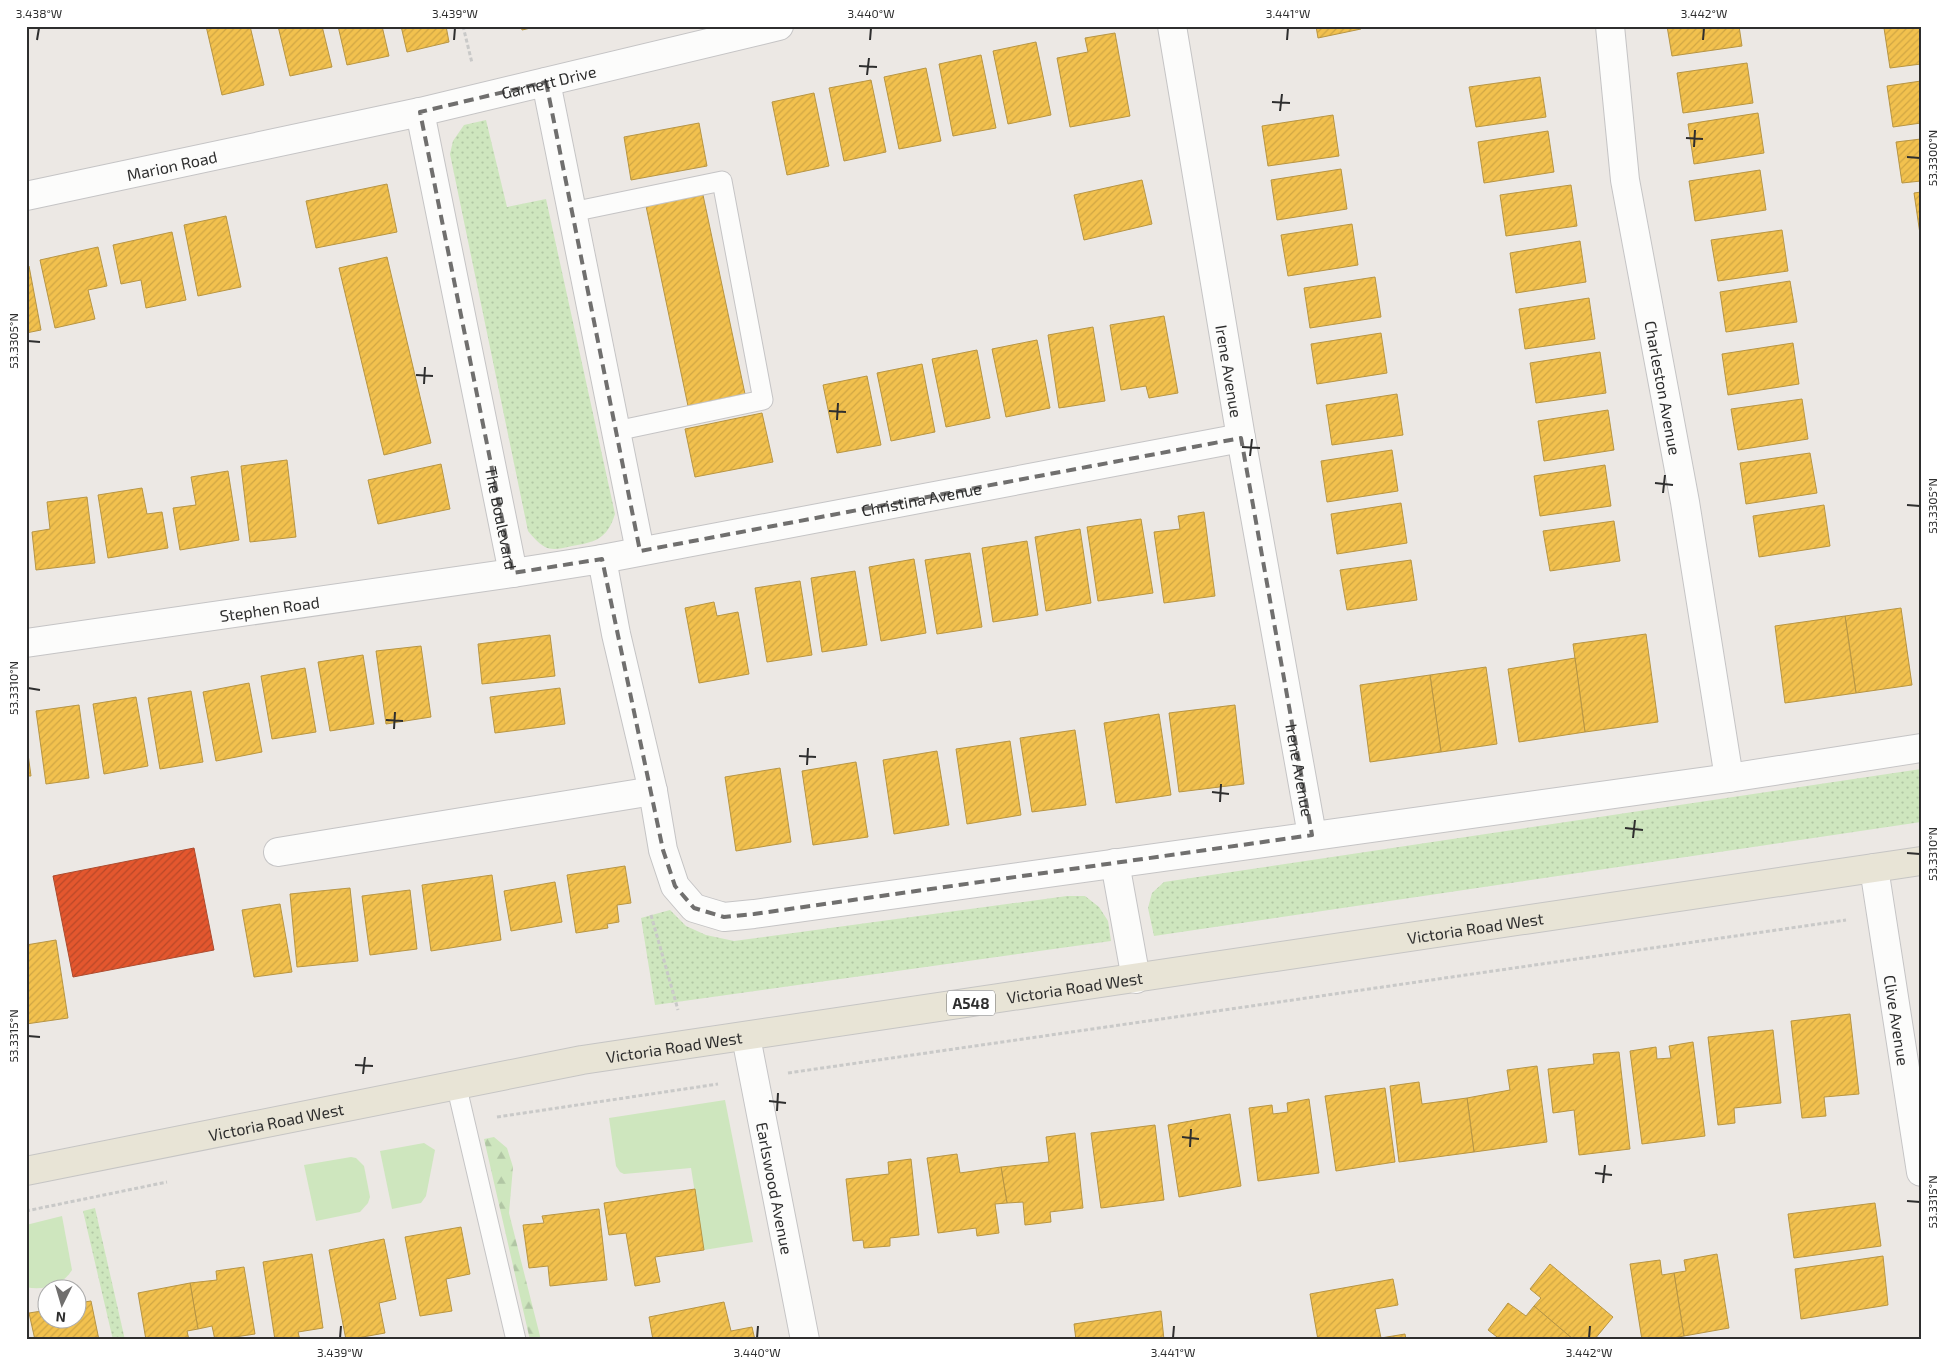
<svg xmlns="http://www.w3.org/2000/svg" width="1947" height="1366" viewBox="0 0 1947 1366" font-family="'Exo 2',sans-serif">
<defs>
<pattern id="grass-dots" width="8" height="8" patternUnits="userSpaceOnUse" patternTransform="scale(1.25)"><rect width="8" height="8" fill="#cee6be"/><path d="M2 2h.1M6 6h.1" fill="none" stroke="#b1c6a4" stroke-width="1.8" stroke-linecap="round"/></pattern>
<pattern id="forest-firs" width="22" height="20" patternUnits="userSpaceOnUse" patternTransform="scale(1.25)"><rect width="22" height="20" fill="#cee6be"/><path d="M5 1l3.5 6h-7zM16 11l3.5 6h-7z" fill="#b1c6a4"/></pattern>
<pattern id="homes-hatch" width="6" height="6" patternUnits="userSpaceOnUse" patternTransform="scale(1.25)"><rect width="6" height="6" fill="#f2c14e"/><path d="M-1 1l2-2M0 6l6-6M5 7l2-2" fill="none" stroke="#d0a644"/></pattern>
<pattern id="shops-hatch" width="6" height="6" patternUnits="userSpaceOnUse" patternTransform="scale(1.25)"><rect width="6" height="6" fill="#e4572e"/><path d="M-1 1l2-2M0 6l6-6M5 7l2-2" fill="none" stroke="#b94828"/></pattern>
</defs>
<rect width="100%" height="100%" fill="#ece8e4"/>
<!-- grass -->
<g fill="url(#grass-dots)">
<path d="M486,120l21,87 39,-8 69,315c-8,25 -19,28 -43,32 -9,2 -19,5 -27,1 -7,-4 -12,-10 -17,-16l-78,-377 3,-13 11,-16z"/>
<polygon points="1921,769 1921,822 1154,936 1148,908 1152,893 1164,882"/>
<polygon points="1067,896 1085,896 1099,907 1108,921 1111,941 655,1005 641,918 670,910 686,926 706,935 734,941"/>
<polygon points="95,1208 125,1340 113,1340 83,1211"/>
</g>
<!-- forest -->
<polygon fill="url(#forest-firs)" points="494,1137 507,1148 513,1167 509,1213 541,1340 530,1340 484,1139"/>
<!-- garden -->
<g fill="#cee6be">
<polygon points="725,1100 753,1242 704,1250 691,1168 624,1174 620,1172 616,1166 609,1118"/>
<polygon points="424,1143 435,1150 426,1196 421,1203 392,1209 380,1151"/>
<polygon points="351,1157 356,1158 364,1166 370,1197 368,1203 360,1212 316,1221 304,1165"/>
<path d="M62,1216l10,54c-9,15 -29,21 -46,17v-62z"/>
</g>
<!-- homes -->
<g fill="url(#homes-hatch)" stroke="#b79544">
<polygon points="206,26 250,26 264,85 222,95"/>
<polygon points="278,26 322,26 332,67 290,76"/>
<polygon points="338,26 382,26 389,56 347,65"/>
<polygon points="401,26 446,26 449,42 407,52"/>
<polygon points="521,26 539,26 522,30"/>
<polygon points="1316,26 1360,26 1361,29 1318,38"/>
<polygon points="1667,26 1739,26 1742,46 1672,56"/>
<polygon points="1896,26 1921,26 1921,64 1890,68 1884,28"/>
<polygon points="1115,33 1130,116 1070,127 1057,58 1088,52 1085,38"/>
<polygon points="1036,42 1051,115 1008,124 993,51"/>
<polygon points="981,55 996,128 953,136 939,64"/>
<polygon points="1747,63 1753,103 1683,113 1677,73"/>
<polygon points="926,68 941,141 899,149 884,77"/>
<polygon points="1540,77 1546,117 1476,127 1469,87"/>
<polygon points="871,80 886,152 844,161 829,88"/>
<polygon points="1921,81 1921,123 1893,127 1887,86"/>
<polygon points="814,93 829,166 787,175 772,102"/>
<polygon points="1758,113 1764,153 1694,164 1688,124"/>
<polygon points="1333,115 1339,156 1268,166 1262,126"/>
<polygon points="699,123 707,166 631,180 624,137"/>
<polygon points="1548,131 1554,172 1484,183 1478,142"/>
<polygon points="1921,139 1921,181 1902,183 1896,142"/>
<polygon points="1341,169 1347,209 1277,220 1271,180"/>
<polygon points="1760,170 1766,210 1695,221 1689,181"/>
<polygon points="1142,180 1152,224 1084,240 1074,195"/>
<polygon points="387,184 397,232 316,248 306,201"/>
<polygon points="1571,185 1577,226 1506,236 1500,195"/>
<polygon points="1921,192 1921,234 1920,234 1914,193"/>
<polygon points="703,195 745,394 688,406 646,206"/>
<polygon points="226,216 241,287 198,296 184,225"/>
<polygon points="1352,224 1358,265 1288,276 1281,235"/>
<polygon points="1782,230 1788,271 1718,281 1711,240"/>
<polygon points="172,232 186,300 146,308 141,280 121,284 113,245"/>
<polygon points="1580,241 1586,282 1516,293 1510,253"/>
<polygon points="98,247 107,286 88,290 95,319 55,328 40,260"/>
<polygon points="387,257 431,443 384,455 339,268"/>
<polygon points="26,266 29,266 41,330 26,333"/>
<polygon points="1375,277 1381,317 1310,328 1304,288"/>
<polygon points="1790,281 1797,322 1726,332 1720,292"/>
<polygon points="1589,298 1595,339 1525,349 1519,309"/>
<polygon points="1164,316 1178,393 1149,398 1146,386 1121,390 1110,325"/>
<polygon points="1093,327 1105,401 1059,408 1048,335"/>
<polygon points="1381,333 1387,373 1317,384 1311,344"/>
<polygon points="1037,340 1050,408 1006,417 992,349"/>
<polygon points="1793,343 1799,384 1728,395 1722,354"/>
<polygon points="977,350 990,418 946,427 932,359"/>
<polygon points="1600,352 1606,393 1536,403 1530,363"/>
<polygon points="922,364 935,432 891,441 877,373"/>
<polygon points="867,376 881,445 837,453 823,385"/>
<polygon points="1397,394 1403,435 1332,445 1326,405"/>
<polygon points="1802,399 1808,439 1738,450 1731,409"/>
<polygon points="1608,410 1614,450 1544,461 1538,421"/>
<polygon points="762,413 773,462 695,477 685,429"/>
<polygon points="1392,450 1398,491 1327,502 1321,461"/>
<polygon points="1810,453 1817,493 1746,504 1740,463"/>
<polygon points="287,460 296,537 250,542 241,466"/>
<polygon points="441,464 450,509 378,524 368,480"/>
<polygon points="1605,465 1611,506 1540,516 1534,476"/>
<polygon points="228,471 239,540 180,550 173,508 196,505 191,477"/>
<polygon points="142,488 147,514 162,512 168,548 108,558 98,495"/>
<polygon points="87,497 95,563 36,570 32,532 50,529 47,502"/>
<polygon points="1401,503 1407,543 1337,554 1331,514"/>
<polygon points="1824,505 1830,546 1759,557 1753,516"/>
<polygon points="1204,512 1215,596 1164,603 1154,532 1180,529 1178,516"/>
<polygon points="1141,519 1153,593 1098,601 1087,527"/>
<polygon points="1614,521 1620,561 1550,571 1543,531"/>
<polygon points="1080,529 1091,603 1046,611 1035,537"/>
<polygon points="1027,541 1038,615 993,622 982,548"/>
<polygon points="970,553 982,627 937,634 925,560"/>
<polygon points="914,559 926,633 881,641 869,567"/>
<polygon points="1411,560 1417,600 1347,610 1340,570"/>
<polygon points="855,571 867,645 822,652 811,578"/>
<polygon points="800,581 812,655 767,662 755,588"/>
<polygon points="714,602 717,616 738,612 749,674 699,683 685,608"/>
<polygon points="1901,608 1912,685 1856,693 1845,616"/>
<polygon points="1845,616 1856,693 1785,703 1775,626"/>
<polygon points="1646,634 1658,722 1585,732 1573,644"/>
<polygon points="550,635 555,676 482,684 478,644"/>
<polygon points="421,646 431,717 386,724 376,651"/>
<polygon points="363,655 374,724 330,731 318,662"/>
<polygon points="1575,658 1585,732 1519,742 1508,669"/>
<polygon points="1486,667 1497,744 1441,752 1430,675"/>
<polygon points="305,668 316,732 272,739 261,676"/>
<polygon points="1430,675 1441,752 1370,762 1360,685"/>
<polygon points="249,683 262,752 216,761 203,692"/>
<polygon points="560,688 565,724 495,733 490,697"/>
<polygon points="191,691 203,762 160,769 148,698"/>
<polygon points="136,697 148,766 104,774 93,704"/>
<polygon points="79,705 89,778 46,784 36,711"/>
<polygon points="1235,705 1244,784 1179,792 1169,713"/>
<polygon points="1159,714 1171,795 1116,803 1104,723"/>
<polygon points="1075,730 1086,805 1032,812 1020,738"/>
<polygon points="26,739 31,776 26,776"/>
<polygon points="1010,741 1021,815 967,824 956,749"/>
<polygon points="937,751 949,825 894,834 883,760"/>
<polygon points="856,762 868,837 813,845 802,771"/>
<polygon points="780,768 791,842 736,851 725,777"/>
<polygon points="625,866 631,903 617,905 619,922 607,924 608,928 576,933 567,875"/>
<polygon points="492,875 501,940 431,951 422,885"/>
<polygon points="555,882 562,922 511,931 504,891"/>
<polygon points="350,888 358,961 297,967 290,894"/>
<polygon points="410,890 417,949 370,955 362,896"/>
<polygon points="280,904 292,972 254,977 242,910"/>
<polygon points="56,940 68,1018 26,1024 26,945"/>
<polygon points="1850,1014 1859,1094 1824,1097 1826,1116 1802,1118 1791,1021"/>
<polygon points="1773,1030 1781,1103 1734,1108 1735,1123 1718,1125 1708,1037"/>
<polygon points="1693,1042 1705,1136 1642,1144 1630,1051 1656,1047 1657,1059 1671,1058 1669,1046"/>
<polygon points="1619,1052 1630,1149 1579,1155 1574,1110 1553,1113 1548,1069 1594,1064 1593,1054"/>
<polygon points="1537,1066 1547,1142 1474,1152 1467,1098 1510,1090 1507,1070"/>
<polygon points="1419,1082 1422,1104 1467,1098 1474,1152 1399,1162 1390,1086"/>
<polygon points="1385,1088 1395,1162 1336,1171 1325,1096"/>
<polygon points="1309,1099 1319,1173 1258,1181 1249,1108 1272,1105 1273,1114 1288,1112 1287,1103"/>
<polygon points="1230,1114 1241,1186 1179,1197 1168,1125"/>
<polygon points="1155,1125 1164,1200 1101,1208 1091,1133"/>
<polygon points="1075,1133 1083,1208 1050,1212 1051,1222 1025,1225 1023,1202 1007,1203 1001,1167 1049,1162 1046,1137"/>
<polygon points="957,1154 960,1173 1001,1167 1007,1203 995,1204 999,1233 977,1236 976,1228 938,1233 927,1158"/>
<polygon points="911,1159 919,1235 890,1238 890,1246 864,1248 863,1240 853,1241 846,1179 889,1174 888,1162"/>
<polygon points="695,1189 704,1250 655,1257 660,1282 635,1286 626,1233 609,1235 604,1203"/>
<polygon points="1875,1203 1881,1246 1794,1258 1788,1214"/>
<polygon points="599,1209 607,1280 550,1286 548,1266 529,1268 523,1225 544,1223 542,1216"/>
<polygon points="461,1227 470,1274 446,1279 452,1311 420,1316 405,1237"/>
<polygon points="384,1239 396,1299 379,1303 385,1333 346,1340 329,1250"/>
<polygon points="312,1254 323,1328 298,1332 300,1340 275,1340 263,1262"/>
<polygon points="1717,1254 1729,1328 1684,1336 1674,1273 1686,1271 1684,1260"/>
<polygon points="1883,1256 1888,1305 1801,1319 1795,1269"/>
<polygon points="1660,1260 1662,1275 1674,1273 1684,1336 1662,1340 1642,1340 1630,1264"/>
<polygon points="1550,1264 1613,1317 1594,1340 1574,1340 1534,1306 1541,1298 1530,1289"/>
<polygon points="244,1267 255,1334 215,1340 212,1326 198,1329 190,1283 217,1280 216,1271"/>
<polygon points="1393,1279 1398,1305 1375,1309 1381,1338 1405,1334 1406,1340 1318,1340 1310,1294"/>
<polygon points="190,1283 198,1329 187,1331 189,1340 146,1340 138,1293"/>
<polygon points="91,1301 99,1340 35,1340 29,1313 48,1310 48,1318 78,1318 78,1303"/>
<polygon points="724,1302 731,1331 752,1327 755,1340 653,1340 649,1317"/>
<polygon points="1508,1303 1526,1316 1534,1306 1574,1340 1501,1340 1488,1330"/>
<polygon points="1161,1311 1164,1340 1076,1340 1074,1324"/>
</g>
<!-- shops -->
<polygon fill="url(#shops-hatch)" stroke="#ad4b2e" points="194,848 214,950 73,977 53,876"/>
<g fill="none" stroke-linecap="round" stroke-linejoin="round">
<defs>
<g id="lane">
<polyline points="572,212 722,181 763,400 616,431"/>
<polyline points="456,1084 516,1340"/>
</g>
<g id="street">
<path id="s1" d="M1172,26l69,412 71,397"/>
<path id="s2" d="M1610,26l15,154 60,322 44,276"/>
<polyline points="546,82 640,551"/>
<path id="s3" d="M420,112l93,461 89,-14 14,75 37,157 10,59 12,36 19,22 30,9 30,-3 975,-136 192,-30"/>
<path id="s4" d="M26,196l394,-84 359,-86"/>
<path id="s5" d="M602,559l639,-121"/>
<path id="s6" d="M26,643l487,-70"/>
<polyline points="278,852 653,791"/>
<polyline points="1115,863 1136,979"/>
<path id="s7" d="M1874,868l47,304"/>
<path id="s8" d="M746,1037l59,303"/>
</g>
<g id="primary">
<path id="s9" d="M26,1171l556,-111 1339,-199"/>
</g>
</defs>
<!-- lane casing -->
<use href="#lane" stroke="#c5c4c5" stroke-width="21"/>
<!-- street casing -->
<use href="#street" stroke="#c5c4c5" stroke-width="30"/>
<!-- primary casing -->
<use href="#primary" stroke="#c6c5c4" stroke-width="30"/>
<!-- path -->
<g stroke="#c9c9c8" stroke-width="3" stroke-dasharray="4 2.5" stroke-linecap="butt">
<polyline points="463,26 472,63"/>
<polyline points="651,915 678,1010"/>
<polyline points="788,1073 1846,920"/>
<polyline points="497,1117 718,1084"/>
<polyline points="26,1211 167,1182"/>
</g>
<!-- lane -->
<use href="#lane" stroke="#fcfcfb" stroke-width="19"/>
<!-- street -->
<use href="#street" stroke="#fcfcfb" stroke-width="28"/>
<!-- primary -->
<use href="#primary" stroke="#e8e4d6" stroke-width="28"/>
</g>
<!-- marked area -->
<path fill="none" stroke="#706f6e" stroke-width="4" stroke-dasharray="10 6" stroke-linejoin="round" d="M546,82l94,469 601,-113 71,397 -558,79 -30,3 -30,-9 -19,-22 -12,-36 -61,-291 -89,14 -93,-461z"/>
<!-- ticks -->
<path fill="none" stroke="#2e2e2e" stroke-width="2" d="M37,40l2,-12M454,40l1,-12M870,40l1,-12M1287,40l1,-12M1703,40l1,-12M859,66l18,1M867,75l2,-17M1272,102l18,1M1280,111l2,-17M1686,138l17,1M1694,147l1,-17M1907,157l13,1M28,341l12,1M416,375l17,1M424,384l1,-17M829,411l17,1M837,420l1,-17M1242,447l18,1M1250,456l2,-17M1655,483l18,2M1663,493l2,-18M1907,505l13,1M28,688l12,2M386,720l17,1M394,729l1,-17M799,756l17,1M807,765l1,-17M1212,792l17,2M1220,802l1,-18M1625,828l18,2M1633,838l2,-18M1907,853l13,1M28,1036l12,1M355,1065l18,1M363,1074l2,-17M769,1101l17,2M777,1111l1,-18M1182,1137l17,2M1190,1147l1,-18M1595,1173l17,2M1603,1183l2,-18M1907,1201l13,1M340,1338l1,-12M757,1338l1,-12M1173,1338l1,-12M1589,1338l1,-12"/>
<g text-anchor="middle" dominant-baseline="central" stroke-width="5" stroke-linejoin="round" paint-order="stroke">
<!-- shield labels -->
<rect fill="#fff" stroke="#6d6d6d" stroke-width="1" x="947" y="990.5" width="48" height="25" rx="4"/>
<g font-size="15" font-weight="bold" fill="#2e2e2e">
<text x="971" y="1003">A548</text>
</g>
<!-- street labels -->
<g font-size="16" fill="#2e2e2e" stroke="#fff">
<text stroke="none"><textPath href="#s4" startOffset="535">Garnett Drive</textPath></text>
<text stroke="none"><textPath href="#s4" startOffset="149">Marion Road</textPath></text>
<text stroke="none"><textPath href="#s1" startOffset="350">Irene Avenue</textPath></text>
<text stroke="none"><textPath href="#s2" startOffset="366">Charleston Avenue</textPath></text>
<text stroke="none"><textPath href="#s5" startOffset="325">Christina Avenue</textPath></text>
<text stroke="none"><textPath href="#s3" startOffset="414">The Boulevard</textPath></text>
<text stroke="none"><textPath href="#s6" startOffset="246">Stephen Road</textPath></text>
<text stroke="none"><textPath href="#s1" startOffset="755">Irene Avenue</textPath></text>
<text stroke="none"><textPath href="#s9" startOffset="1470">Victoria Road West</textPath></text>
<text stroke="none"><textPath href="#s9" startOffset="1065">Victoria Road West</textPath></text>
<text stroke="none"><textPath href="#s7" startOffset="154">Clive Avenue</textPath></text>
<text stroke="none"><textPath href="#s9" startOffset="660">Victoria Road West</textPath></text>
<text stroke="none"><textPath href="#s9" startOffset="255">Victoria Road West</textPath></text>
<text stroke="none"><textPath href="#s8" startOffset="154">Earlswood Avenue</textPath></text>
</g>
</g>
<!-- border -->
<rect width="1947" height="1366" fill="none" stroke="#ffffff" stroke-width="55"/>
<!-- north arrow -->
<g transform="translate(62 1304) rotate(185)"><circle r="24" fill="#ffffff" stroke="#ababab"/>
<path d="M0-4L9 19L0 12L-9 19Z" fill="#706f6e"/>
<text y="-8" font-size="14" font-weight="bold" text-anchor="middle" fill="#2e2e2e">N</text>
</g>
<rect x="28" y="28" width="1892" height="1310" fill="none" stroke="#2e2e2e" stroke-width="2"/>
<g font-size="12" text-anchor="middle" fill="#2e2e2e">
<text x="39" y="18">3.438°W</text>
<text x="455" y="18">3.439°W</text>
<text x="871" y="18">3.440°W</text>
<text x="1288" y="18">3.441°W</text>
<text x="1704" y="18">3.442°W</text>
<text transform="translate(1933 158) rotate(-90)" y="4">53.3300°N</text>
<text transform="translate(14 341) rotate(-90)" y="4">53.3305°N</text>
<text transform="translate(1933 506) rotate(-90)" y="4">53.3305°N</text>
<text transform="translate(14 688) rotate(-90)" y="4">53.3310°N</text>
<text transform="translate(1933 854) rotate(-90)" y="4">53.3310°N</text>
<text transform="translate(14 1036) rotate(-90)" y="4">53.3315°N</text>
<text transform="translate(1933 1202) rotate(-90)" y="4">53.3315°N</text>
<text x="340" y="1357">3.439°W</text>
<text x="757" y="1357">3.440°W</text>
<text x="1173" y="1357">3.441°W</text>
<text x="1589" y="1357">3.442°W</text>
</g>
</svg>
